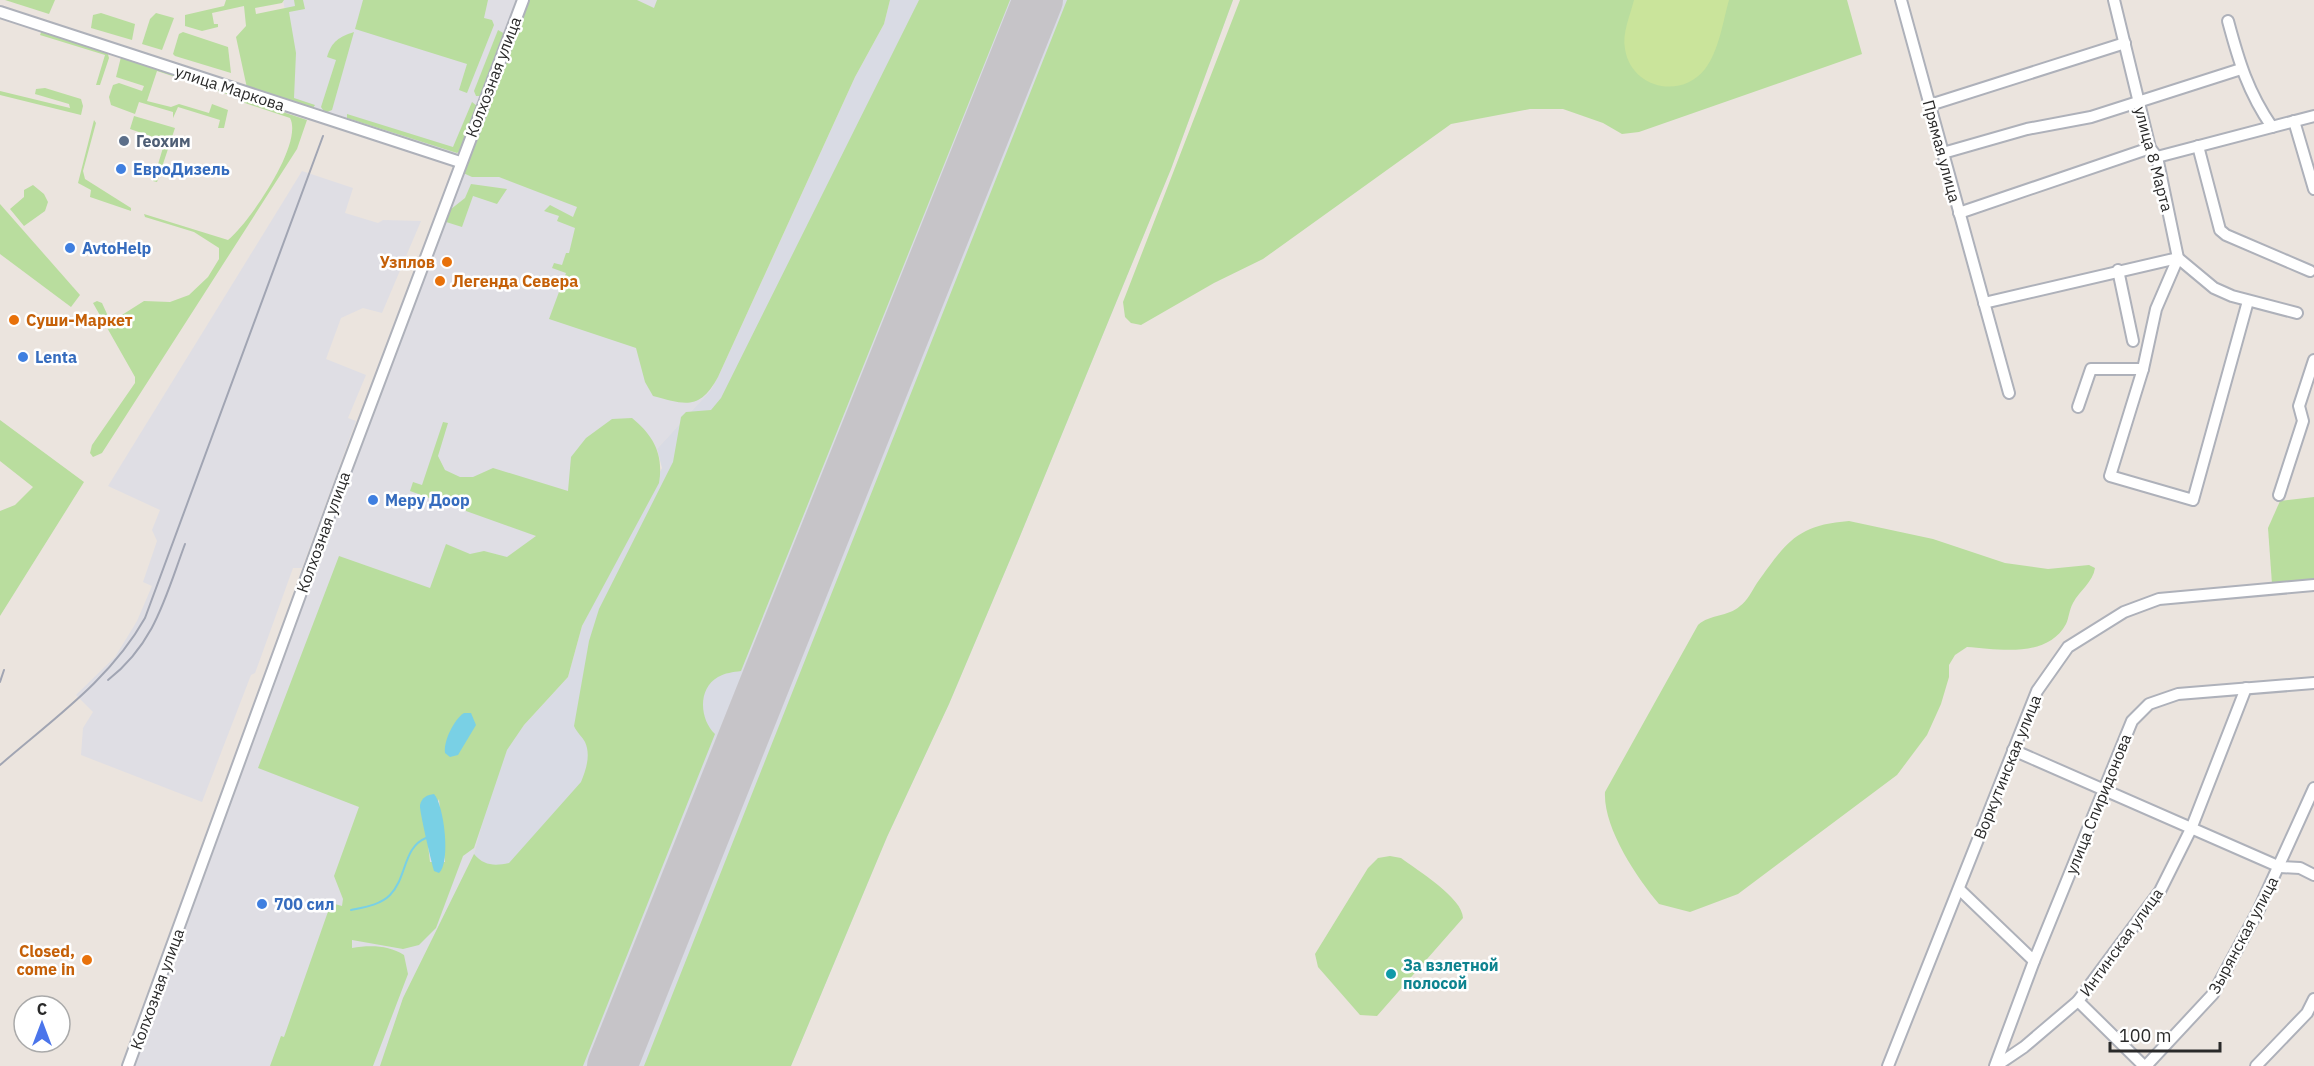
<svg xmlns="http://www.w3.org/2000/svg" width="2314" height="1066" viewBox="0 0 2314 1066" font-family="'IBM Plex Sans',sans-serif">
<rect width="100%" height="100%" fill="#ebe4de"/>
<!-- industrial -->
<g fill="#dfdee4">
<polygon points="283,0 521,0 462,150 457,153 447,152 290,103 293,53"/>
<polygon points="527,0 890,0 710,391 657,449 524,725 487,810 474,854 403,998 380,1066 132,1066 351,464"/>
<polygon points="302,171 353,188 345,213 378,223 383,220 421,221 382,313 363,308 341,318 326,359 366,375 348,418 356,421 302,568 293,568 258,665 255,673 251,675 202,802 81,755 83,728 93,712 76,695 115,657 137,621 152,586 143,582 157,541 152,530 160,510 108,486"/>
</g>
<!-- airport -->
<polygon fill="#d9dbe4" points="890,0 1233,0 1171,169 1018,541 949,704 887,837 791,1066 380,1066 403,998 474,854 492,788 507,750 524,725 568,677 582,626 662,468 657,449 710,391 718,377 855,77 884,24"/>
<!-- green -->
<g fill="#b9dd9e" fill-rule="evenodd">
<polygon points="5,0 55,0 49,14"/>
<polygon points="226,0 284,0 282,3 255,8 256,14 295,6 294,0 303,0 305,9 289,12 296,53 294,98 315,105 313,108 247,88 236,37 246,26 244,6 212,13 214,24 218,24 218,27 202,31 185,26 185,15 224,6"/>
<polygon points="363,0 488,0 484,18 492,20 494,25 467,93 459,90 467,64 355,29"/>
<path d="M528,0h109l17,8 3,-8h233l-6,24 -29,53 -137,300c-18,33 -32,28 -65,19l-8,-14 -9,-34 -87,-29 17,-46 -14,-5 2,-5 8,2 4,-12h3l6,-25 -18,-7 2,-5 -15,-5 6,-6 23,12 4,-10 -78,-30h-27l-11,-5z"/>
<path d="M919,0h91l-269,671c-8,1 -16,2 -23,6 -21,12 -18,43 -3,57l-132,332h-203l23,-68 71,-144c10,12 21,12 35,9l72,-81c5,-12 10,-27 4,-40 -3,-6 -8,-9 -11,-16l15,-85 10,-32 74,-147 8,-45 5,-5 25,-2 10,-12z"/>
<polygon points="1067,0 1233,0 1171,169 1018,541 949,704 887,837 791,1066 644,1066"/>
<polygon points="1240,0 1847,0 1862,54 1639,132 1622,134 1603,123 1563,109 1530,109 1451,124 1263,259 1214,283 1141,325 1131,323 1125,317 1123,302"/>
<polygon points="101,13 135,24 132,40 91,28 93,15"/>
<polygon points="156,13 174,18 162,50 142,44 150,19"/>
<polygon points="42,30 107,51 109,58 100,85 96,85 105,55 40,35"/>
<polygon points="498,30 505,34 481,96 476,96 474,91"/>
<polygon points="183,32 228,47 231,73 175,56 173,54 179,34"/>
<path d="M354,32l-22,78 -7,3 -4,-6 15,-47 -9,-3c5,-16 12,-20 27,-25z"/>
<polygon points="121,57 232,93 233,96 157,71 147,101 171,107 179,104 209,113 212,104 228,110 224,128 218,128 220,120 178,107 173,118 173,112 139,102 135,114 111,105 109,97 113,85 119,83 142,91 144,86 116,77"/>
<polygon points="45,88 81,99 83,106 81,115 0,95 0,91 70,108 69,104 35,94 36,89"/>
<path d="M237,97l70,23 -10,29 -195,304 -9,4 -3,-4 2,-8 43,-62v-6l-42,-74 4,-2 5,2 10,22 2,-5 30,-19 26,1 19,-7 19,-18 11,-18v-11l-25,-16 -49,-15 -1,-3 84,26c20,-16 76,-96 62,-122l-48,-16z"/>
<polygon points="472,102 477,106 460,151 457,153 347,118 347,114 453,147"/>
<polygon points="134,116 175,128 157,182 153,181 165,141 130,129"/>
<polygon points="94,120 96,123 83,171 85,179 131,208 131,211 90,197 91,190 78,183"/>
<polygon points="471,184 507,189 497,204 473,196 462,227 443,221 446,213 465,198"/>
<polygon points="33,185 44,194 48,202 45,211 24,226 10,209 24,197 24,190"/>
<polygon points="0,204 80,295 71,307 0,254"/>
<path d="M632,418c21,17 32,36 27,65l-77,143 -14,51 -44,48 -17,25 -33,98 -11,8 -27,72 -17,17 -16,4 -51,-9v8c17,-3 37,-3 52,7l4,19 -35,92h-103l11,-30 3,1 47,-134 11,3 1,-7 -9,-23 25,-69 -101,-39 81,-212 91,32 16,-44 24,10 14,-3 23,6 29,-21 -126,-45 3,-9 9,3 21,-63 5,1 -10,33 7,14 15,7h13l20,-9 75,23 3,-34 15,-19 26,-19zM439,799l6,63h-15l-4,-34z"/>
<polygon points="0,420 84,482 0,616 0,511 15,505 33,487 0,461"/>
<polygon points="2314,497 2314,580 2272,584 2268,528 2280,501"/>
<path d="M1849,521l84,18 72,24 43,6 41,-4 6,3c-2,14 -15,22 -22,35 -4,7 -4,15 -7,21 -19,35 -68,25 -99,23l-12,8 -6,10v12l-8,27 -14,31 -30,40 -159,119 -48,18 -31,-8c-23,-27 -56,-77 -54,-112l93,-167c12,-11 30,-8 42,-19 7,-5 12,-15 17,-23 29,-40 39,-58 92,-62z"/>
<path d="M1390,856l11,2c16,12 62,40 62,60l-86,98 -17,-1 -42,-48 -3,-13 53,-86 10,-10z"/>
</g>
<!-- pitch -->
<path fill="#cae49b" d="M1634,0h95c-6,21 -10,51 -24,69 -24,31 -74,19 -80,-20 -3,-16 5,-33 9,-49z"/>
<!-- water -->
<g fill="#79d0e5">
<path d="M464,713h7l5,12 -18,30 -8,2 -5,-4c-2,-11 9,-34 19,-40z"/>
<path d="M434,794c10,11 17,68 5,79l-5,-2c-2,-6 -15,-61 -14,-66 2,-8 7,-10 14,-11z"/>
</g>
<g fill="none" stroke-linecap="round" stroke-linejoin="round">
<!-- stream -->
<path stroke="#79d0e5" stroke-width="2" d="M351,910c14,-3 29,-5 39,-15 17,-17 13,-48 36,-57"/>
<!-- runway -->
<polyline stroke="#c6c4c8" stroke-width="50" points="612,1066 1038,0"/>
<defs>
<g id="minor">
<polyline points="1901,0 2009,393"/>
<polyline points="2114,0 2150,148 2157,157 2178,258 2214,288 2232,296 2297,313"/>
<polyline points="0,12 460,162"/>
<path d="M2228,21c11,41 20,71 44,106"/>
<polyline points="1930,105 2125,43"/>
<polyline points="2294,121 2314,189"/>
<polyline points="2198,146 2220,230 2226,235 2310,271"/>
<polyline points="1943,153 2027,129 2091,117 2241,69"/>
<polyline points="2157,157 2314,116"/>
<polyline points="1959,213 2150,148"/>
<polyline points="2178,258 2156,309 2143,369 2110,476 2193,500 2248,301"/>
<polyline points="2118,270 2133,341"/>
<polyline points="1984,303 2178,258"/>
<polyline points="2078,407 2091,369 2143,369"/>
<polyline points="2279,495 2303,421 2299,406 2314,360"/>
<polyline points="2013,750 2280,867 2300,868 2314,875"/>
<polyline points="1959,889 2034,961"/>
<polyline points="2078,1001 2144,1066"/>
<polyline points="128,1066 341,483 523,0"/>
<polyline points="1888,1066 2037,691 2068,647 2124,612 2159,599 2314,585"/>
<polyline points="1995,1066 2034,961 2132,721 2149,704 2178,694 2314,683"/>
<polyline points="1996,1066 2024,1047 2078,1001 2160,891 2191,829 2246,688"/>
<polyline points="2146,1066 2213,994 2259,909 2314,788"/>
<polyline points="2256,1066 2307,1013 2314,999"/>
</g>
</defs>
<!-- minor casing -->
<use href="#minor" stroke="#aeb1ba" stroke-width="14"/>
<!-- minor -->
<use href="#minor" stroke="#fff" stroke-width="10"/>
<!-- rail -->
<g stroke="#a1a5b3" stroke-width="2">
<path d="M108,680c47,-37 57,-82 77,-136"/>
<polyline points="0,682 4,670"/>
<path d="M0,765c53,-46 110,-85 145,-147l178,-482"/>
</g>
</g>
<!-- markers -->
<circle fill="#5c6f8a" stroke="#fff" stroke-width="2" cx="124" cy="141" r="6"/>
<g fill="#3f7fe0" stroke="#fff" stroke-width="2">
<circle cx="121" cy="169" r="6"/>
<circle cx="70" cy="248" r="6"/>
<circle cx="23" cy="357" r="6"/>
<circle cx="373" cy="500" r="6"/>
<circle cx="262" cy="904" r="6"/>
</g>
<g fill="#e8710a" stroke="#fff" stroke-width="2">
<circle cx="447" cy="262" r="6"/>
<circle cx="440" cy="281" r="6"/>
<circle cx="14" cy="320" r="6"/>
<circle cx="87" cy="960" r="6"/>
</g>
<circle fill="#0f9aa8" stroke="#fff" stroke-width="2" cx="1391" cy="974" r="6"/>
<g text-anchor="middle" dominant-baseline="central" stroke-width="5" stroke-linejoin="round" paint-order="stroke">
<!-- street labels -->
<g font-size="16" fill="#2a2a2a" stroke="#fff">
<text transform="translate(493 77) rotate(-69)">Колхозная улица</text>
<text transform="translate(230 88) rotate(18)">улица Маркова</text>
<text transform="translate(1942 151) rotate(75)">Прямая улица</text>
<text transform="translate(2154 159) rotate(75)">улица 8 Марта</text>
<text transform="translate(323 532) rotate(-70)">Колхозная улица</text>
<text transform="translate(2007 767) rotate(-68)">Воркутинская улица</text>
<text transform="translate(2098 804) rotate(-68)">улица Спиридонова</text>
<text transform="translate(2243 935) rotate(-62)">Зырянская улица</text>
<text transform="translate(2121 942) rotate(-54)">Интинская улица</text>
<text transform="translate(157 989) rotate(-70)">Колхозная улица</text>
</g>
<!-- service labels -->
<g font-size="16" font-weight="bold" fill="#4e5e75" stroke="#fff" text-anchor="start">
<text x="136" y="141">Геохим</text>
</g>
<!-- shop labels -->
<g font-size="16" font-weight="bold" fill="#366cbe" stroke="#fff" text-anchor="start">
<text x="133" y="169">ЕвроДизель</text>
<text x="82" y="248">AvtoHelp</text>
<text x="35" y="357">Lenta</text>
<text x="385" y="500">Меру Доор</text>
<text x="274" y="904">700 сил</text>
</g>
<!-- food labels -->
<g font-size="16" font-weight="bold" fill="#c56008" stroke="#fff" text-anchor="end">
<text x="435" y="262">Узплов</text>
<text x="452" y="281" text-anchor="start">Легенда Севера</text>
<text x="26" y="320" text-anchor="start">Суши-Маркет</text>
<text x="75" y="951">Closed,<tspan x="75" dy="18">come in</tspan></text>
</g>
<!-- culture labels -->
<g font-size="16" font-weight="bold" fill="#0d838f" stroke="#fff" text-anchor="start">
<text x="1403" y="965">За взлетной<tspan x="1403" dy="18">полосой</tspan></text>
</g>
</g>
<!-- north arrow -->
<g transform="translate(42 1024)"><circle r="28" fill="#ffffff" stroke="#aaaaaa" stroke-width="1.5"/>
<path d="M0-4.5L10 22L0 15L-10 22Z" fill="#4b75eb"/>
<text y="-9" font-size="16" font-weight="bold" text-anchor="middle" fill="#2a2a2a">С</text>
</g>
<!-- scale -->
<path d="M2110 1042v9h110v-9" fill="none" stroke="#2a2a2a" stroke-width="3"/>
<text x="2119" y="1042" font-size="18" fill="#2a2a2a" stroke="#ffffff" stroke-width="4.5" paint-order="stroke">100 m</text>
</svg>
